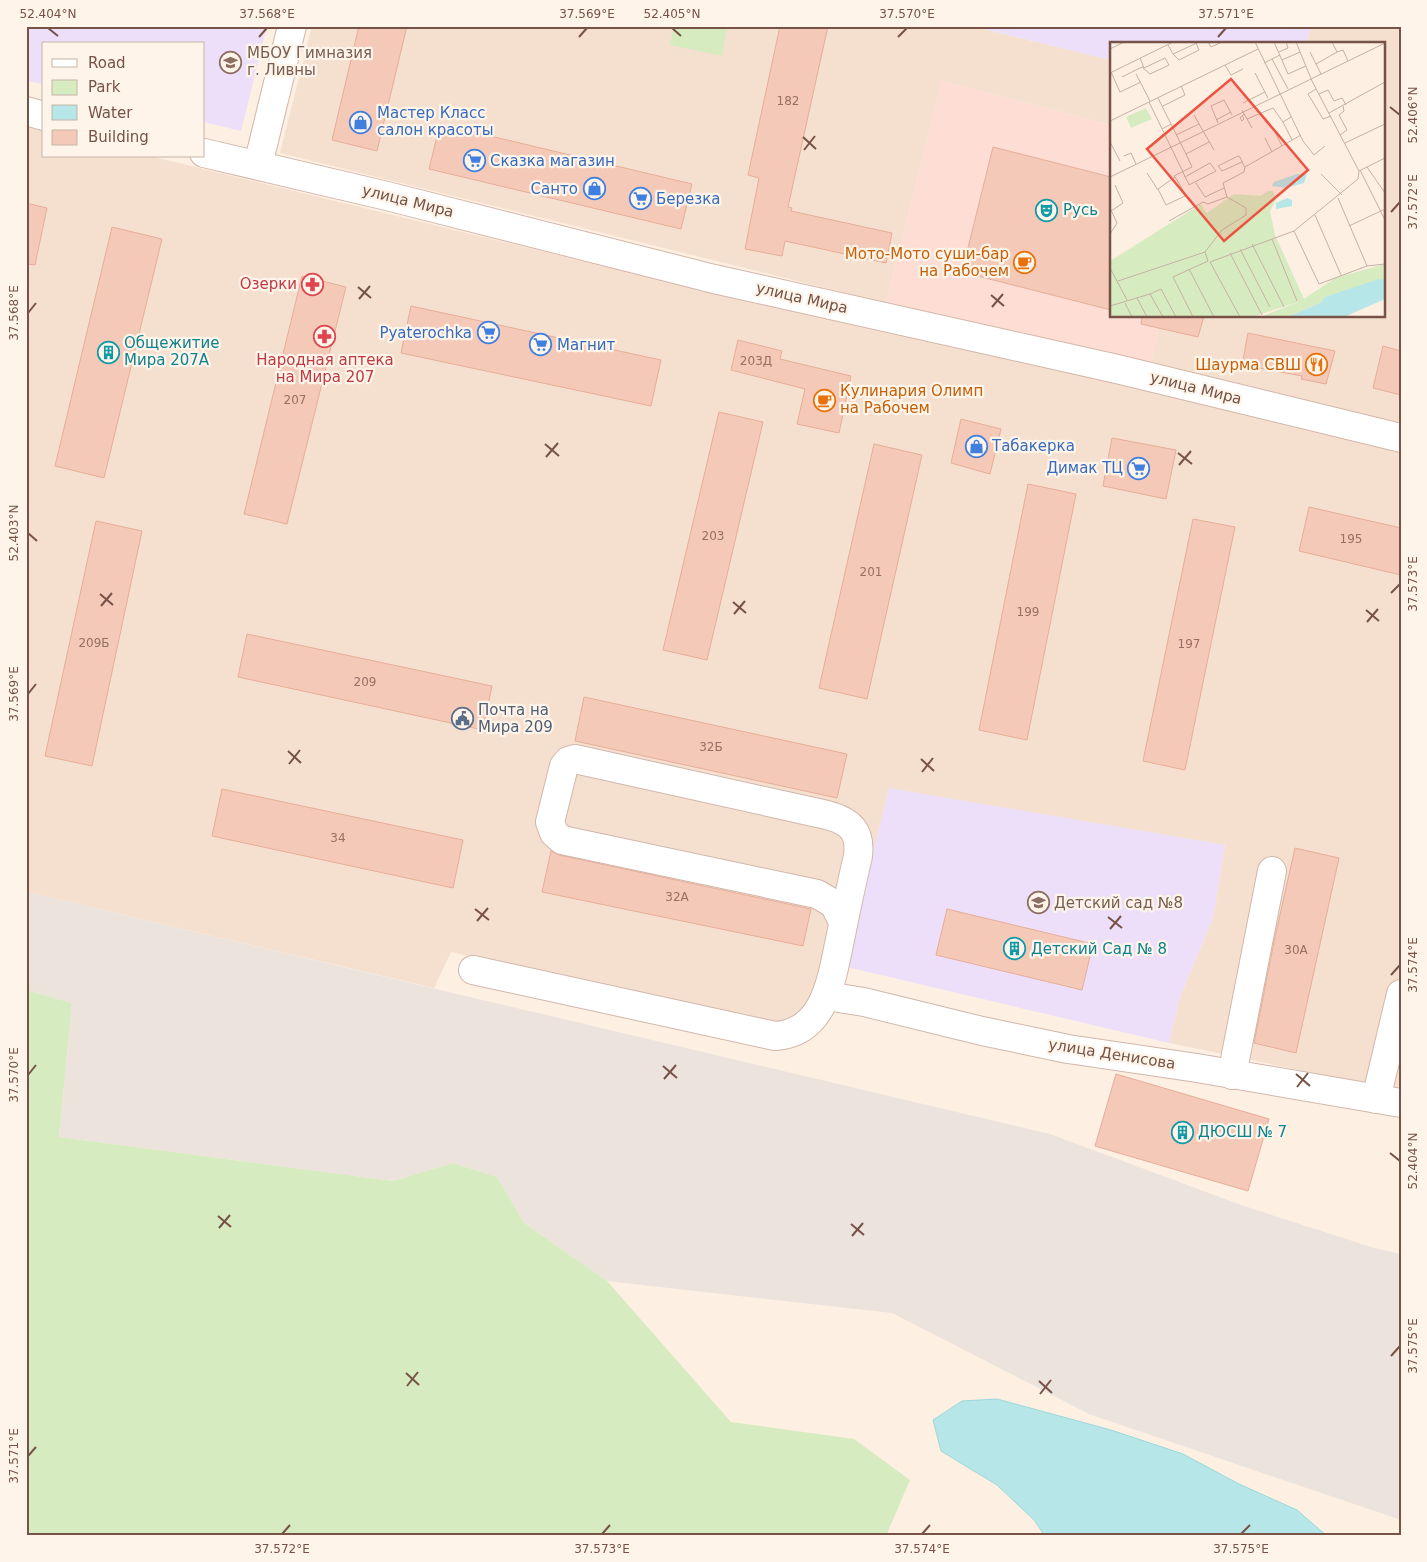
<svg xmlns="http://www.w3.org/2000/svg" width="1427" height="1562" viewBox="0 0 1427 1562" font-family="'DejaVu Sans',sans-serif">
<rect width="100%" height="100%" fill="#fdefe2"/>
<!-- residential -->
<g fill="#f5e0d0">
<polygon points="312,26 971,26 1111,60 1111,125 942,81 886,303 280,153"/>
<polygon points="1311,26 1401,26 1401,429 1150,368 1161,316 1383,316 1383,44 1306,44"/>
<polygon points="26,127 44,131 44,156 150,156 602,266 1004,354 1401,453 1401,1091 1169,1043 1180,997 1213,918 1225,845 889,789 847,967 789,1021 757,1025 451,952 434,988 26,892"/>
</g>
<!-- commercial -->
<polygon fill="#feddd5" points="942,81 1111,125 1111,316 1161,316 1150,368 886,303"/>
<!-- industrial -->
<polygon fill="#ece3dd" points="26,892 1050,1134 1241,1205 1374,1248 1401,1254 1401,1520 1089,1414 892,1313 607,1281 524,1223 497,1177 453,1163 393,1181 59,1137 72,1003 26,990"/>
<!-- education -->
<g fill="#eddff9">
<polygon points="26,26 267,26 241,131 204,122 204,44 44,44 44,85 26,80"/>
<polygon points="971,26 1311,26 1306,44 1111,44 1111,60"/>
<polygon points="889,788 1225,845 1213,918 1180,997 1169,1043 847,967 871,860"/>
</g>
<!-- green -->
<g fill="#d7ebc0">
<polygon points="674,26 728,26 722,56 670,45"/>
<polygon points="26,990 72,1003 59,1137 393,1181 453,1163 497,1177 524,1223 607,1281 731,1422 854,1439 910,1480 886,1536 26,1536"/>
</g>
<!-- water -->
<polygon fill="#b6e6e8" stroke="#9cd8da" points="997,1399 1111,1430 1183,1454 1239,1484 1297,1510 1327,1536 1045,1536 1034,1520 997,1485 941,1451 933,1420 962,1401"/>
<!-- building -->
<g fill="#f4c9b8" stroke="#e7ad98">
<polygon points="359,26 407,26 377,151 332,140"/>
<polygon points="780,26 828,26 788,207 792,208 791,211 892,233 886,263 785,241 782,256 745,249 759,178 748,175"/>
<polygon points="440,124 692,184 681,229 429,169"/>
<polygon points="993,147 1111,177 1111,310 962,272"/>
<polygon points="26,203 47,208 35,265 26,264"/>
<polygon points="112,227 162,239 104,478 55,466"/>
<polygon points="302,276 346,287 287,524 244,514"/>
<polygon points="411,306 661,360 651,406 401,353"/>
<polygon points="1142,316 1204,316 1198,337 1141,324"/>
<polygon points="1248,333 1335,351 1326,384 1301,379 1302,376 1242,365"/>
<polygon points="738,340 782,351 780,359 851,376 839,433 797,424 805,389 731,370"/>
<polygon points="1383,346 1401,351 1401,395 1373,388"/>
<polygon points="719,412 763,422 707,660 663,650"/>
<polygon points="961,419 1001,429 990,474 951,463"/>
<polygon points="1112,438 1176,450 1166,499 1103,486"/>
<polygon points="874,444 922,455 867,699 819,688"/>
<polygon points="1028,484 1076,494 1027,740 979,730"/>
<polygon points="1309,507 1401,528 1401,575 1299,551"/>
<polygon points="1193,519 1235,527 1185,770 1143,761"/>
<polygon points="96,521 142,531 92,766 45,756"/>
<polygon points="247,634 492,686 483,730 238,677"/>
<polygon points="584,697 847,754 837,798 575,741"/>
<polygon points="222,789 463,840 453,888 212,836"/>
<polygon points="1295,848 1339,858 1296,1053 1254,1043 1275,937"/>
<polygon points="551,851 559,855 811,909 803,946 542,892"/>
<polygon points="947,909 1093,944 1082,990 936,955"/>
<polygon points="1116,1074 1269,1119 1248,1191 1095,1146"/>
</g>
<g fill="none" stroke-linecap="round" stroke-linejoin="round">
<defs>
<g id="street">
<path d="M473,970l302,66c52,-3 57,-61 66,-101 5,-26 11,-53 17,-79 3,-25 -8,-35 -31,-41l-252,-56 -7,2 -4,5 -14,56 4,11 8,7 255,54 17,10 9,18"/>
<polyline points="826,996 864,1002 982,1031 1068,1049 1197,1068 1401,1103"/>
<polyline points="1232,1075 1272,871"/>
<polyline points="1376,1099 1401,994"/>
</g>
<g id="secondary">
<polyline points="26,111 44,116"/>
<polyline points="204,153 387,196 714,279 1117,369 1401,438"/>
<polyline points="258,165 292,26"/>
</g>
</defs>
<!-- street casing -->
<use href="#street" stroke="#d1b7ab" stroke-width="30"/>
<!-- secondary casing -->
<use href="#secondary" stroke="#d4b6a8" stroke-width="30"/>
<!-- street -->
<use href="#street" stroke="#fff" stroke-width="28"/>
<!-- secondary -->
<use href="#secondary" stroke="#fff" stroke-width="28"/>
</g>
<!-- ticks -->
<path fill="none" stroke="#765247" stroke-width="2" d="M48,28l10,8M672,28l9,8M259,37l8,-9M579,37l8,-9M898,37l9,-9M1218,37l8,-9M1390,107l10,8M803,137l13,12M804,150l11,-14M1391,212l9,-10M358,287l13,11M991,295l13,11M359,299l11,-13M992,307l11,-13M28,313l8,-10M545,444l14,12M1178,453l14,11M546,457l12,-14M1179,465l12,-14M28,533l9,8M1391,593l9,-9M100,594l13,11M733,602l13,11M101,606l11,-13M1366,610l13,11M734,614l11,-13M1367,622l11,-13M28,694l8,-10M288,751l13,12M921,759l13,12M289,764l11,-14M922,772l11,-14M475,909l14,11M1108,917l14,11M477,921l11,-13M1110,929l11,-13M1391,975l9,-10M663,1066l14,12M1296,1074l14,12M28,1075l8,-10M664,1079l12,-14M1297,1087l11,-14M1390,1153l10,8M218,1216l13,11M851,1224l13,11M219,1228l11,-13M852,1236l11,-13M1391,1356l9,-10M406,1373l13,12M1039,1381l13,12M407,1386l11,-14M1040,1394l11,-14M28,1456l8,-9M282,1534l8,-9M602,1534l8,-9M922,1534l8,-9M1241,1534l9,-9"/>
<!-- icons -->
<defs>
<symbol id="school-ring" viewBox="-11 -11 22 22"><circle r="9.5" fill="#fff4e9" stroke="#8d6e63" stroke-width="1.5"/><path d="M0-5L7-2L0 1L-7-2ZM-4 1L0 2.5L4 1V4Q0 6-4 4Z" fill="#8d6e63"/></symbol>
<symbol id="shop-ring" viewBox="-11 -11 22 22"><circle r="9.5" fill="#fff4e9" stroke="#3f7fe0" stroke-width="1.5"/><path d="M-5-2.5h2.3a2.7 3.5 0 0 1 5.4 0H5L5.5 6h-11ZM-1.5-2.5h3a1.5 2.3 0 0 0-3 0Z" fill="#3f7fe0"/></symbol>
<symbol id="supermarket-ring" viewBox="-11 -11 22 22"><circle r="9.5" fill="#fff4e9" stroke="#3f7fe0" stroke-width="1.5"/><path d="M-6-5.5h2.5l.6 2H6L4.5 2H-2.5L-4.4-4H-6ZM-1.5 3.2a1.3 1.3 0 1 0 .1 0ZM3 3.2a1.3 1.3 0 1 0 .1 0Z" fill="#3f7fe0"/></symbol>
<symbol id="theatre-ring" viewBox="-11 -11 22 22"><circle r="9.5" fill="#fff4e9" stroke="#0f9aa8" stroke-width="1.5"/><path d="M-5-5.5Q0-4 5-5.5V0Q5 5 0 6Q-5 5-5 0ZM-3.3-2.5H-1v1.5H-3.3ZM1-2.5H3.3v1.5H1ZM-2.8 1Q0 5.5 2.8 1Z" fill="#0f9aa8"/></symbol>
<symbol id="cafe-ring" viewBox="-11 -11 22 22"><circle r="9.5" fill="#fff4e9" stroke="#e8710a" stroke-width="1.5"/><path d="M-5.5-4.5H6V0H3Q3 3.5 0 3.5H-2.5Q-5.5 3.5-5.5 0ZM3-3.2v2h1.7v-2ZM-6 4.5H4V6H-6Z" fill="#e8710a"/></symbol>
<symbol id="pharmacy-ring" viewBox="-11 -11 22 22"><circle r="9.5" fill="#fff4e9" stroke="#e0444e" stroke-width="1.5"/><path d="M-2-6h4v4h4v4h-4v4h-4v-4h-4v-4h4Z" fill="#e0444e"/></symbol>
<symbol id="building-ring" viewBox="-11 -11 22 22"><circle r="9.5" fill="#fff4e9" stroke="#0f9aa8" stroke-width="1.5"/><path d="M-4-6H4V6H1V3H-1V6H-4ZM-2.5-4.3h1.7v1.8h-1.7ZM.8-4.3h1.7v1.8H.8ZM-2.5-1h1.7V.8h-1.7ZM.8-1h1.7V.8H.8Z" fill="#0f9aa8"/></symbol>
<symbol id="restaurant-ring" viewBox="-11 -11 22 22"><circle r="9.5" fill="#fff4e9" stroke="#e8710a" stroke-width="1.5"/><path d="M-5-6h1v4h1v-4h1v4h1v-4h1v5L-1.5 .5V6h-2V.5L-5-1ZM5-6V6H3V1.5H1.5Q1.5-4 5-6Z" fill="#e8710a"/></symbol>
<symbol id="civic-ring" viewBox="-11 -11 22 22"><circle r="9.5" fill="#fff4e9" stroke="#5c6f8a" stroke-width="1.5"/><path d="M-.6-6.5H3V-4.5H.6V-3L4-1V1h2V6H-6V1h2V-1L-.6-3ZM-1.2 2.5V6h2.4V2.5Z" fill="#5c6f8a"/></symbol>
</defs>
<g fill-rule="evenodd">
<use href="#school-ring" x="218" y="50" width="25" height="25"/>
<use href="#shop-ring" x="348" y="110" width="25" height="25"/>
<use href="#supermarket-ring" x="462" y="148" width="25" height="25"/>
<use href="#shop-ring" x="582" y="176" width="25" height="25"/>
<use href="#supermarket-ring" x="628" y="186" width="25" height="25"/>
<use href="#theatre-ring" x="1034" y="198" width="25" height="25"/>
<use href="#cafe-ring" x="1012" y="250" width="25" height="25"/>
<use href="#pharmacy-ring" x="300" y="272" width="25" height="25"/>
<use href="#supermarket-ring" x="476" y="320" width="25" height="25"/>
<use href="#pharmacy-ring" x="312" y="324" width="25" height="25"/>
<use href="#supermarket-ring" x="528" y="332" width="25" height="25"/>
<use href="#building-ring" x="96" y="340" width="25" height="25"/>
<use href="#restaurant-ring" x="1304" y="352" width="25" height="25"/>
<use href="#cafe-ring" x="812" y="388" width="25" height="25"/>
<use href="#shop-ring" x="964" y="434" width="25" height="25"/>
<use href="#supermarket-ring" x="1126" y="456" width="25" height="25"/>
<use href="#civic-ring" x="450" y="706" width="25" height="25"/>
<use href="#school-ring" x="1026" y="890" width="25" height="25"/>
<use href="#building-ring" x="1002" y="936" width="25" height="25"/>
<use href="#building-ring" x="1170" y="1120" width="25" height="25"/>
</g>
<g text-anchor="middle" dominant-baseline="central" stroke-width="4.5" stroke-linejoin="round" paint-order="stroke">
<!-- number labels -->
<g font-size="12" fill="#967063">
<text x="788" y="101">182</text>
<text x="756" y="361">203Д</text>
<text x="295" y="400">207</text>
<text x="713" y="536">203</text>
<text x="1351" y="539">195</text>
<text x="871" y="572">201</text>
<text x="1028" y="612">199</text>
<text x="94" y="643">209Б</text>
<text x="1189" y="644">197</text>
<text x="365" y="682">209</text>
<text x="711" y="747">32Б</text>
<text x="338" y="838">34</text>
<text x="677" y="897">32А</text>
<text x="1296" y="950">30А</text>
</g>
<!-- education labels -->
<g font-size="15" fill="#785e54" stroke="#fff4e9" text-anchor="start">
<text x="247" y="53">МБОУ Гимназия<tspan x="247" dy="17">г. Ливны</tspan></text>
<text x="1054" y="903">Детский сад №8</text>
</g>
<!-- shop labels -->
<g font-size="15" fill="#366cbe" stroke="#fff4e9" text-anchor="start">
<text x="377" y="113">Мастер Класс<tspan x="377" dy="17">салон красоты</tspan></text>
<text x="490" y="161">Сказка магазин</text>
<text x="578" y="189" text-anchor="end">Санто</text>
<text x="656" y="199">Березка</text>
<text x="472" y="333" text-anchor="end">Pyaterochka</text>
<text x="557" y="345">Магнит</text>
<text x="992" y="446">Табакерка</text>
<text x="1123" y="468" text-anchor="end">Димак ТЦ</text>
</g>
<!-- street labels -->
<g font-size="15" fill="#765247" stroke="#fff4e9">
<text transform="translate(408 201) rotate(14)">улица Мира</text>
<text transform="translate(802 298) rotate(13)">улица Мира</text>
<text transform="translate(1196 388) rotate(14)">улица Мира</text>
<text transform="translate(1112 1054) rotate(9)">улица Денисова</text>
</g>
<!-- culture labels -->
<g font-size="15" fill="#0d838f" stroke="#fff4e9" text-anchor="start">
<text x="1063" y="210">Русь</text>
<text x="124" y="343">Общежитие<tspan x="124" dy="17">Мира 207А</tspan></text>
<text x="1031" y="949">Детский Сад № 8</text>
<text x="1198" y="1132">ДЮСШ № 7</text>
</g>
<!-- food labels -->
<g font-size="15" fill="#c56008" stroke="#fff4e9" text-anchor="end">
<text x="1009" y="254">Мото-Мото суши-бар<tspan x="1009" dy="17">на Рабочем</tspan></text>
<text x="1301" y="365">Шаурма СВШ</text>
<text x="840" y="391" text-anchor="start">Кулинария Олимп<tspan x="840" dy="17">на Рабочем</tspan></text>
</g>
<!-- health labels -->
<g font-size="15" fill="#be3a42" stroke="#fff4e9" text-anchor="end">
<text x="297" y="284">Озерки</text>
<text x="325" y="360" text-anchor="middle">Народная аптека<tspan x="325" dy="17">на Мира 207</tspan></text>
</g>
<!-- service labels -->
<g font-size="15" fill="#4e5e75" stroke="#fff4e9" text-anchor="start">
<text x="478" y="710">Почта на<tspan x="478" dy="17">Мира 209</tspan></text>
</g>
</g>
<!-- overview -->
<g transform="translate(1110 42)">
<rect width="275" height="275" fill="#fdefe2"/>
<path d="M36,66l6,11 -21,9 -5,-11zM158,149h5l3,9 -6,11 5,24 29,64 31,-21 50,-14v15l-60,18 -5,6 -32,14h-28l41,-16 -49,16h-142v-56l91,-57 6,9 27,-19 26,2z" fill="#d7ebc0"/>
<path d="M187,132h10l-3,9 -18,5 -14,-2 2,-4zM177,156l5,2v6l-16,3v-6zM269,237h6v20l-41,18h-56l32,-14 5,-6z" fill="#b6e6e8"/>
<path fill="none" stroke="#c7b0a4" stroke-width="1" d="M98,0l3,5 11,-5M145,0l48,99 11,14 11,-9M164,0l14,32 18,-8M222,0l5,10 6,-2 5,11M58,3l5,9 24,-11M0,7l14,-7M169,10l9,-4 -2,-6M200,10l11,22M63,12l6,6 20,-10 -3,-7M162,17l16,30M172,18l18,-8M154,21l16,-8M206,22l21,-12M115,23l6,10 12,-6M1,30l9,20 21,-10M0,31l63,-31M145,31l13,25M26,32l14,27M12,35l20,-10 8,7 19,-9 -4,-7 -21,10 -4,-10M206,47l-8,5 15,25 8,-3M209,52l9,-4 6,11 8,-3 4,7M48,56l13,26 -9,5M39,60l34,70 2,5 4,7v1l27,-14 -6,-8 -25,14M133,61l22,-11M53,64l22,-11 -4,-9M132,68l10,18M219,71l56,-31M84,73l20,35M132,74l2,3 -2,2 -2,-3 4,-4M137,77l26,-11 10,14 8,-5M106,78l15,-8M0,79l148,-72M173,80l9,18M108,81l-7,-17 13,-6 8,15M61,82l15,30 23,-12M165,90l7,14M66,93l23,-11M230,93l7,-5 -8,-15 5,-4 -1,-5M155,96l7,14M0,100l10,19M235,101l40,-19M14,114l7,-3 5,11M132,120l-20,9 -4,-5 20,-10 2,1 4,9 1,1M135,125l56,-32M257,125l18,26M250,128l25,50M249,129l26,-13M37,131l11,17M211,132l21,21M0,135l275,-134M65,135l-17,12 8,16 19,-9v-2l-8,-14 -2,-3 -1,-1 18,-9 -6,-13M86,141l9,14 19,-9M228,156l29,68M0,166l7,15 -7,11M1,169l12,-8 -8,-18M205,173l26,60M59,179l34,-19 5,2 19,-7M239,184l36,-17M184,189l25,53 48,-18 18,-2M162,197l25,62M142,202l32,63M130,207l30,58M95,210l17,-22 24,-15v-7l-19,-11 -4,-14 21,-11 1,-5M120,211l32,62M100,220l84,-31 64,-52 1,-8 -47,-90 -16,-39M100,220l30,55M0,226l17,32M79,227l25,48M8,239l87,-29 3,9 -35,16 20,40M40,252l11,-5 15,28M27,256l10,19M15,261l7,14M0,264l40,-12 13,23"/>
<path fill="#ed5341" fill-opacity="0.15" stroke="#ed5341" stroke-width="2.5" d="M121,37l77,91 -84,71 -77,-92z"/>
<rect width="275" height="275" fill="none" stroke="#765247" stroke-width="2.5"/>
</g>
<!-- border -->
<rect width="1427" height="1562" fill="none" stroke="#fff4e9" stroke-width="55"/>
<!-- legend -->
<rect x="42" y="42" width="162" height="115" fill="#fff4e9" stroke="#c8b3a8"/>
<rect x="52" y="59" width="25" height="8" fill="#ffffff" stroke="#c8b3a8"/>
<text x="88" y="68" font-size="15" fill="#765247">Road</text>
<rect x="52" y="80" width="25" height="15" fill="#d7ebc0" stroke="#c8b3a8"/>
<text x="88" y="92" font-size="15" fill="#765247">Park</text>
<rect x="52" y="105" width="25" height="15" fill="#b6e6e8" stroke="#c8b3a8"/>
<text x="88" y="118" font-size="15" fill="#765247">Water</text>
<rect x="52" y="130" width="25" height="15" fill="#f4c9b8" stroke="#c8b3a8"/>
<text x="88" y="142" font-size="15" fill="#765247">Building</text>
<rect x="28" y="28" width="1372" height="1506" fill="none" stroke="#765247" stroke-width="2"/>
<g font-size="12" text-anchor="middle" fill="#765247">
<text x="48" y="18">52.404°N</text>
<text x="267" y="18">37.568°E</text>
<text x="587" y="18">37.569°E</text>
<text x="672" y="18">52.405°N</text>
<text x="907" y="18">37.570°E</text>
<text x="1226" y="18">37.571°E</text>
<text transform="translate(1413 115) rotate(-90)" y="4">52.406°N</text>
<text transform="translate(1413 202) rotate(-90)" y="4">37.572°E</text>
<text transform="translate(14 313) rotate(-90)" y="4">37.568°E</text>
<text transform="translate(14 533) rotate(-90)" y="4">52.403°N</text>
<text transform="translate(1413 584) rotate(-90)" y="4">37.573°E</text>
<text transform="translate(14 694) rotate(-90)" y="4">37.569°E</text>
<text transform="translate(1413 965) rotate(-90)" y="4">37.574°E</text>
<text transform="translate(14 1075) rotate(-90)" y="4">37.570°E</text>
<text transform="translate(1413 1161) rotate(-90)" y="4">52.404°N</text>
<text transform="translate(1413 1346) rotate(-90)" y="4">37.575°E</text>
<text transform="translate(14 1456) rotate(-90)" y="4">37.571°E</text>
<text x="282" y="1553">37.572°E</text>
<text x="602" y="1553">37.573°E</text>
<text x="922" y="1553">37.574°E</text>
<text x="1241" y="1553">37.575°E</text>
</g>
</svg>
